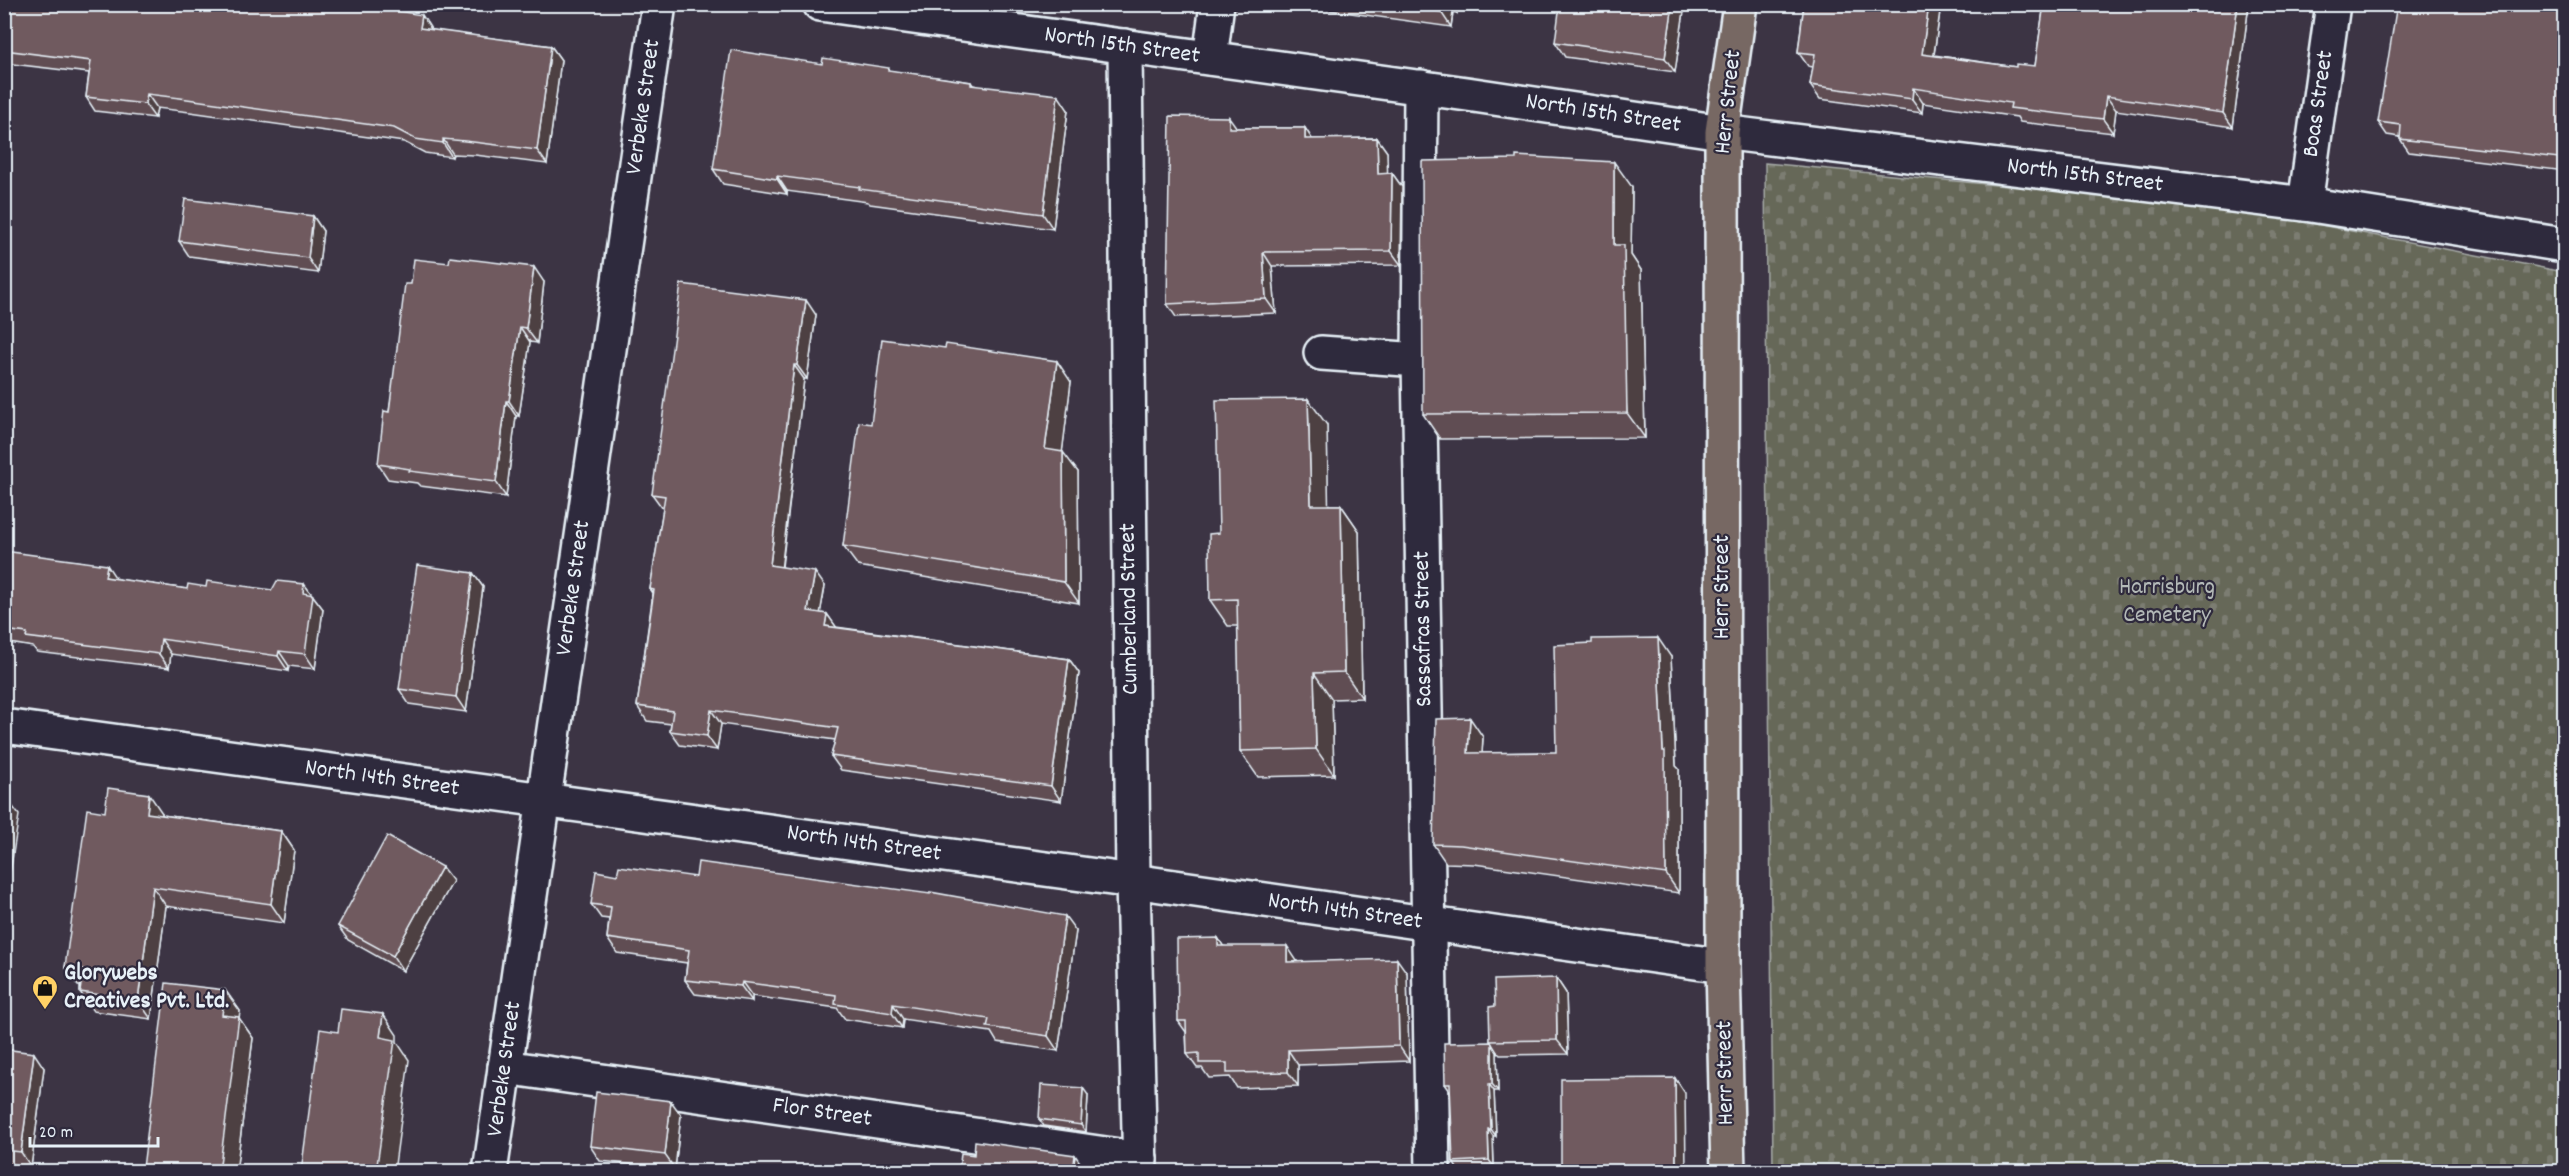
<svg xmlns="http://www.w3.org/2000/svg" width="2569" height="1176" viewBox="0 0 2569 1176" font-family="Dekko,sans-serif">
<defs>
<pattern id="cemetery-stones" width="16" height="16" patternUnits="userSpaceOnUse" patternTransform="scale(1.5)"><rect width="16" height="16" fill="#666759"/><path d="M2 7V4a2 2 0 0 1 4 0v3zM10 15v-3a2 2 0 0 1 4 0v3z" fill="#7c7d72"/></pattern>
</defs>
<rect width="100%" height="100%" fill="#3c3444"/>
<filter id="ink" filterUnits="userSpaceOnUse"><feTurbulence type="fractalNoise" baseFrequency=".0167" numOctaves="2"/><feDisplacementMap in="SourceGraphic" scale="12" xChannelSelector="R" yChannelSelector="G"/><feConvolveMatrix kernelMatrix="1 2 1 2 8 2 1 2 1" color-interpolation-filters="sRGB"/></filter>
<g filter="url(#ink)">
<!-- cemetery -->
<polygon fill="url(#cemetery-stones)" stroke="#a7aca8" stroke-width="1.5" points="1765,163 2227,207 2564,272 2564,1171 1773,1171"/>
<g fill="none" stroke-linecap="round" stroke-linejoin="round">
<defs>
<g id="street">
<polyline points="820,4 1467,94 1722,132 2305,204 2564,245"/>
<polyline points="1125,46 1133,881 1140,1172"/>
<polyline points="1210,58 1217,4"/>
<polyline points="1421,87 1419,360 1433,1172"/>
<polyline points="2305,204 2333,4"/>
<polyline points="1321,353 1419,360"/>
<polyline points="4,726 1133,881 1723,966"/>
<polyline points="505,1067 1140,1159"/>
<polyline points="490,1172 659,4"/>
</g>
<polyline id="primary" points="1728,1172 1723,966 1722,132 1740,4"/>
</defs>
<!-- street casing -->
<use href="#street" stroke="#e8f1f8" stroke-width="38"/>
<!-- primary casing -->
<use href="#primary" stroke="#e8f1f8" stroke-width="38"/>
<!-- street -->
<use href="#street" stroke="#2f2a3d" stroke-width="33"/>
<!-- primary -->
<use href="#primary" stroke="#776864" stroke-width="33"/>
</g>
<!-- wall -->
<g fill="#604d52" stroke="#e8f1f8" stroke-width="1.5">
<polygon points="4,4 431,29 431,30 551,46 561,60 547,164 475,155 453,154 452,157 425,153 404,142 190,112 157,108 155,118 95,111 86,97 89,73 4,63"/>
<polygon points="1286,4 1458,4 1457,13 1453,12 1451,27"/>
<polygon points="1685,4 1675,72 1565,57 1555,42"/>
<polygon points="1804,4 1941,4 1934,55 2016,67 2035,66 2044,4 2249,4 2233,127 2116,110 2113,133 2020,122 2017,117 1923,103 1922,113 1820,99 1810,85 1813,67 1808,66 1798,52"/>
<polygon points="2565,4 2565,171 2409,152 2400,139 2400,137 2387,135 2378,122"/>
<polygon points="822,64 891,71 971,82 973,85 1068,110 1053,229 870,204 868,202 787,191 787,194 723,184 713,169"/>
<polygon points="1237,128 1305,128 1312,139 1377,138 1387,152 1387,173 1392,173 1402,187 1401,265 1272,266 1276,313 1176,317 1167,304"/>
<polygon points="1632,187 1631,255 1641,270 1645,438 1440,439 1423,414"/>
<polygon points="313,216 323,231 318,273 189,256 179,241"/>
<polygon points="544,282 537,343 530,342 519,416 516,416 506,497 420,486 417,483 388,479 378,464 389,412 411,284"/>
<polygon points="816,315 807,379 804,379 782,567 825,586 820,613 827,614 836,627 1069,659 1079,673 1061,801 841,770 831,756 835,740 721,724 717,750 680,745 670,731 671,724 647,721 637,706 653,593 650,589 663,509 652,494"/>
<polygon points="1071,382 1062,452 1078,472 1079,603 858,566 843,546 871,424"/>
<polygon points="1327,425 1328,505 1341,505 1359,531 1362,698 1332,699 1334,775 1258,777 1240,751 1238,626 1228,626 1210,600 1219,533"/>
<polygon points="4,551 116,579 187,589 206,587 272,590 304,584 323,609 315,669 289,666 288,671 171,654 169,668 37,652 33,647 4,642"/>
<polygon points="473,573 483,587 466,712 409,704 399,689"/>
<polygon points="1671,657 1676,766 1679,769 1679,893 1474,864 1446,863 1433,844 1483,737 1482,753 1556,752"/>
<polygon points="105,812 162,813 162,815 281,831 294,850 284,923 166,906 151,1019 93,1011 80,992 80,986 78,986 65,967"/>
<polygon points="617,875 696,877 1076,931 1058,1051 997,1042 991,1032 903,1019 902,1028 845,1019 837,1008 752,996 752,1001 695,994 685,980 687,963 617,953 607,938 609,919 601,918 591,904"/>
<polygon points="453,881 403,971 348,940 338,926"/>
<polygon points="1218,938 1223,946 1297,961 1297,962 1407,973 1409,1061 1298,1065 1298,1086 1237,1088 1230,1077 1209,1078 1202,1068 1197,1068 1187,1054 1186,1032 1178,1021"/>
<polygon points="1556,978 1566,993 1568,1054 1500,1055 1497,1052 1498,1091 1494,1091 1496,1136 1493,1136 1494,1167 1458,1170 1453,1162 1450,1091 1445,1084 1491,1042 1490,1041 1495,1006"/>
<polygon points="225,990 240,1011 239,1018 253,1038 236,1172 145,1172 143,1168"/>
<polygon points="4,1049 44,1068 31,1167 4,1163"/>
<polygon points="1088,1095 1086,1132 1044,1126 1039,1119"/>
<polygon points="681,1115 675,1169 600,1161 590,1146"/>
</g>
<!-- shaded-wall -->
<g fill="#4e3f42" stroke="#e8f1f8" stroke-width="1.5">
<polygon points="1442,4 1448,4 1453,12 1451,27 1441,12"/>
<polygon points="1451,4 1458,4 1457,13"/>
<polygon points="1673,4 1685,4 1675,72 1665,58"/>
<polygon points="1929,4 1941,4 1932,68 1922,54"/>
<polygon points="2238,4 2249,4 2233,127 2223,113"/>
<polygon points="422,15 431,29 430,42 420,28"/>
<polygon points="551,46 561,60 547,164 537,150"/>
<polygon points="1913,88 1923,103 1922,113 1912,99"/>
<polygon points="147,94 157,108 155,118 145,104"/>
<polygon points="1058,95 1068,110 1053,229 1043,214"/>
<polygon points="2106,96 2116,110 2113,133 2103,119"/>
<polygon points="2565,113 2565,166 2559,158"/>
<polygon points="1229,117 1239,131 1229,128"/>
<polygon points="1305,128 1314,142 1305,139"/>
<polygon points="1377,138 1387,152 1388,187 1378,174"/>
<polygon points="443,139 453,154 452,157 443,143"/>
<polygon points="1614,162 1632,187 1631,255 1641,270 1645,438 1627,413 1614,245"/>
<polygon points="1392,173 1402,187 1401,265 1391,251"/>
<polygon points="777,176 787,191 787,194 777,179"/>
<polygon points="313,216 323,231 318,273 308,258"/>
<polygon points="1263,252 1272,266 1276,313 1266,299"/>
<polygon points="534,267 544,282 537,343 526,328"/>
<polygon points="806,300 816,315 807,379 797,365"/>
<polygon points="520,327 530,342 519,416 509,401"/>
<polygon points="1057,361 1071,382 1060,470 1045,449"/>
<polygon points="794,365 804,379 780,579 770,565"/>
<polygon points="1308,399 1327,425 1329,531 1311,505"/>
<polygon points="506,401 516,416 506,497 496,482"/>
<polygon points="1063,452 1078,472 1079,603 1064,582"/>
<polygon points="1341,505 1359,531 1362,698 1344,672"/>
<polygon points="107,565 117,580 105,577"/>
<polygon points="815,572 825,586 818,626 808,611"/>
<polygon points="473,573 483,587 466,712 456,697"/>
<polygon points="304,584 323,609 315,669 305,654 303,593"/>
<polygon points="827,614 837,628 825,626"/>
<polygon points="1658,638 1671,657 1676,766 1679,769 1679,893 1666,874 1663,751"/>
<polygon points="161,639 171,654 169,668 159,654"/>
<polygon points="279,651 289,666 288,671 278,656"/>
<polygon points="1069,659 1079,673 1061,801 1051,786"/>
<polygon points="1314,673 1332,699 1334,775 1316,749"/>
<polygon points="711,710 721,724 717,750 707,736"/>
<polygon points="1470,718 1483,737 1481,772 1468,753"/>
<polygon points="149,794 162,813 160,831 147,813"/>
<polygon points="4,795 19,815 4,912"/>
<polygon points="281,831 294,850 284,923 271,904"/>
<polygon points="442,867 453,881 403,971 393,956"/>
<polygon points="153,887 166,906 151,1019 138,1000"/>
<polygon points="1065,916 1076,931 1058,1051 1048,1036"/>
<polygon points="1218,938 1228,953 1218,946"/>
<polygon points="1287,946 1297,961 1297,977 1287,962"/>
<polygon points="1397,959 1407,973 1409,1061 1399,1046"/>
<polygon points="1556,978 1566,993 1568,1054 1557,1040"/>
<polygon points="742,982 752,996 752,1001 741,986"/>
<polygon points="225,990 240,1011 239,1018 253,1038 236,1172 219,1172 222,1015"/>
<polygon points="893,1004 903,1019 902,1028 892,1013"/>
<polygon points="383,1014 397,1035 397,1042 409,1060 394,1172 376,1172 380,1037"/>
<polygon points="1492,1044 1497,1052 1498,1091 1492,1084"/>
<polygon points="1288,1050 1298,1065 1298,1086 1288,1072"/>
<polygon points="34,1053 44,1068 31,1167 21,1152"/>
<polygon points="1675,1078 1685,1093 1686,1172 1676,1172"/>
<polygon points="1489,1084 1494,1091 1496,1136 1491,1129"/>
<polygon points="1083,1088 1088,1095 1086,1132 1081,1125"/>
<polygon points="671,1101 681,1115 675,1169 665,1155"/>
<polygon points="1488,1129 1493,1136 1494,1167 1489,1160"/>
<polygon points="1075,1155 1085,1170 1085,1172 1073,1172"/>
</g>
<!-- building -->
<g fill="#705a5f" stroke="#e8f1f8" stroke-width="1.5">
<polygon points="4,4 356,4 422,15 420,28 551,46 537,150 465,141 443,139 443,143 415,139 394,128 180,98 147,94 145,104 86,97 91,61 4,50"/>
<polygon points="1382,4 1442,4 1441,12"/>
<polygon points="1560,4 1673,4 1665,58 1555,42"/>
<polygon points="1804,4 1929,4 1922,54 2016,67 2016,64 2035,66 2044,4 2238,4 2223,113 2106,96 2103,119 2010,108 2011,103 1913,88 1912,99 1810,85 1815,54 1798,52"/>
<polygon points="2397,4 2565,4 2565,113 2559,158 2400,139 2401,125 2378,122"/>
<polygon points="731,50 822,64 823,58 889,68 888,70 971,82 971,85 1058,95 1043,214 859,189 860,187 777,176 777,179 713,169"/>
<polygon points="1170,116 1229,117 1229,128 1305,128 1305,139 1377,138 1378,174 1392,173 1391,251 1263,252 1266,299 1167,304"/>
<polygon points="1516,156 1614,162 1614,245 1624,245 1627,413 1423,414 1422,161 1516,159"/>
<polygon points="185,199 313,216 308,258 179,241"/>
<polygon points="450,257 534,267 526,328 520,327 509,401 506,401 496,482 409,471 410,469 378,464 384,411 389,412 405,284 411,284 414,259 449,263"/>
<polygon points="681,284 806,300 797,365 794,365 770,565 815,572 808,611 827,614 825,626 1069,659 1051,786 831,756 838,728 711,710 707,736 670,731 673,711 637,706 654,590 650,589 665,496 652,494"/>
<polygon points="882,339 945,348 946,344 1057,361 1045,449 1063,452 1064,582 843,546 859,422 871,424"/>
<polygon points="1308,399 1311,505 1341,505 1344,672 1314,673 1316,749 1240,751 1237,599 1210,600 1209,534 1219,533 1216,400"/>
<polygon points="4,551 107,565 105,577 187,589 188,584 206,587 207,581 272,590 277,581 304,584 303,593 313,595 305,654 279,651 278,656 161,639 159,654 26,637 27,633 4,630"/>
<polygon points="417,565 473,573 456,697 399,689"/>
<polygon points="1658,638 1663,751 1665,751 1666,874 1461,845 1433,844 1436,719 1470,718 1468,753 1556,752 1554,645 1592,643 1592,639"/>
<polygon points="108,788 149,794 147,813 281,831 271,904 153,887 138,1000 80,992 83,969 65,967 87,809 105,812"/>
<polygon points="387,836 442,867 393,956 338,926"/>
<polygon points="698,862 930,894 930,892 1065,916 1048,1036 987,1027 989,1019 893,1004 892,1013 835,1004 836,995 742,982 741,986 685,980 689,950 607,938 611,907 591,904 596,871 617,875 619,866 696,877"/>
<polygon points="1218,938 1218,946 1287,946 1287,962 1397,959 1399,1046 1288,1050 1288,1072 1227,1073 1227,1063 1199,1063 1199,1053 1187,1054 1186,1021 1178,1021 1177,939"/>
<polygon points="1556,978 1557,1040 1490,1041 1489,1007 1495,1006 1494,980"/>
<polygon points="166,983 225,990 222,1015 239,1017 219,1172 158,1172 159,1169 143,1168"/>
<polygon points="341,1009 383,1014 380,1037 395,1040 376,1172 301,1172 320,1029 338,1032"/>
<polygon points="1491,1042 1492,1044 1492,1084 1489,1084 1491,1129 1488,1129 1489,1160 1453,1162 1450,1084 1445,1084 1444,1043"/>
<polygon points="4,1049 34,1053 21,1152 4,1150"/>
<polygon points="1675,1078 1676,1172 1561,1172 1561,1079"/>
<polygon points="1041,1085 1083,1088 1081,1125 1039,1119"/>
<polygon points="596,1092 671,1101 665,1155 590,1146"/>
<polygon points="975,1141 1075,1155 1073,1172 959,1172 961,1153 974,1155"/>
</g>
</g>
<!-- icons -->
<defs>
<symbol id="shop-pin" viewBox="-11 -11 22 30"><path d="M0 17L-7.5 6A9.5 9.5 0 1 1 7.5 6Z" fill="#ffd166" stroke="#2f2a3d"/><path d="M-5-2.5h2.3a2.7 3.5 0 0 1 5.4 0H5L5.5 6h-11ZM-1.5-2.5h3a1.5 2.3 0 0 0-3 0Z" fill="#111"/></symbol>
</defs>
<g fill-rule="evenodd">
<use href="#shop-pin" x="30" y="973" width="30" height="40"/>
</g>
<g text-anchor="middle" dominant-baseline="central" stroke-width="4.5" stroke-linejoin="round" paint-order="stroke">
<!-- street labels -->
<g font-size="24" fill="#e8f1f8" stroke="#2f2a3d">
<text transform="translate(1122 46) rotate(8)">North 15th Street</text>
<text transform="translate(1729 102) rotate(-84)">Herr Street</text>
<text transform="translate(2319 104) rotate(-82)">Boas Street</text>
<text transform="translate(644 107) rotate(-82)">Verbeke Street</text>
<text transform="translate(1603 114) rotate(9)">North 15th Street</text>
<text transform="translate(2085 176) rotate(7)">North 15th Street</text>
<text transform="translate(1723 587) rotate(-90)">Herr Street</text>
<text transform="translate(574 588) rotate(-82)">Verbeke Street</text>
<text transform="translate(1130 609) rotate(-91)">Cumberland Street</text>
<text transform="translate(1424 629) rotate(-91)">Sassafras Street</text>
<text transform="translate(382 779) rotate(8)">North 14th Street</text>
<text transform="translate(864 844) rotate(8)">North 14th Street</text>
<text transform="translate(1345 912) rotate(8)">North 14th Street</text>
<text transform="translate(505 1069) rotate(-82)">Verbeke Street</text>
<text transform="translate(1726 1073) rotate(-91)">Herr Street</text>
<text transform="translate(822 1113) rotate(8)">Flor Street</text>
</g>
<!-- park labels -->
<g font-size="24" fill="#b4bab8" stroke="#2f2a3d">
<text x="2167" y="588">Harrisburg<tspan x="2167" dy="28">Cemetery</tspan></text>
</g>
<!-- poi labels -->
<g font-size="24" font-weight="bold" fill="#e8f1f8" stroke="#2f2a3d" text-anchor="start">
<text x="64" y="974">Glorywebs<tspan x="64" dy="28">Creatives Pvt. Ltd.</tspan></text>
</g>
</g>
<!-- margin -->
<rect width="2569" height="1176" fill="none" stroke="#2f2a3d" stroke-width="24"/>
<rect x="12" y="12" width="2545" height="1152" fill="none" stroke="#e8f1f8" stroke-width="2" filter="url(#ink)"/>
<!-- scale -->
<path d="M30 1137v9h128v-9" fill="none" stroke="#e8f1f8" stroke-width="3"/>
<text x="39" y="1137" font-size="18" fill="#e8f1f8" stroke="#2f2a3d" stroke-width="4.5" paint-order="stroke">20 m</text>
</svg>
